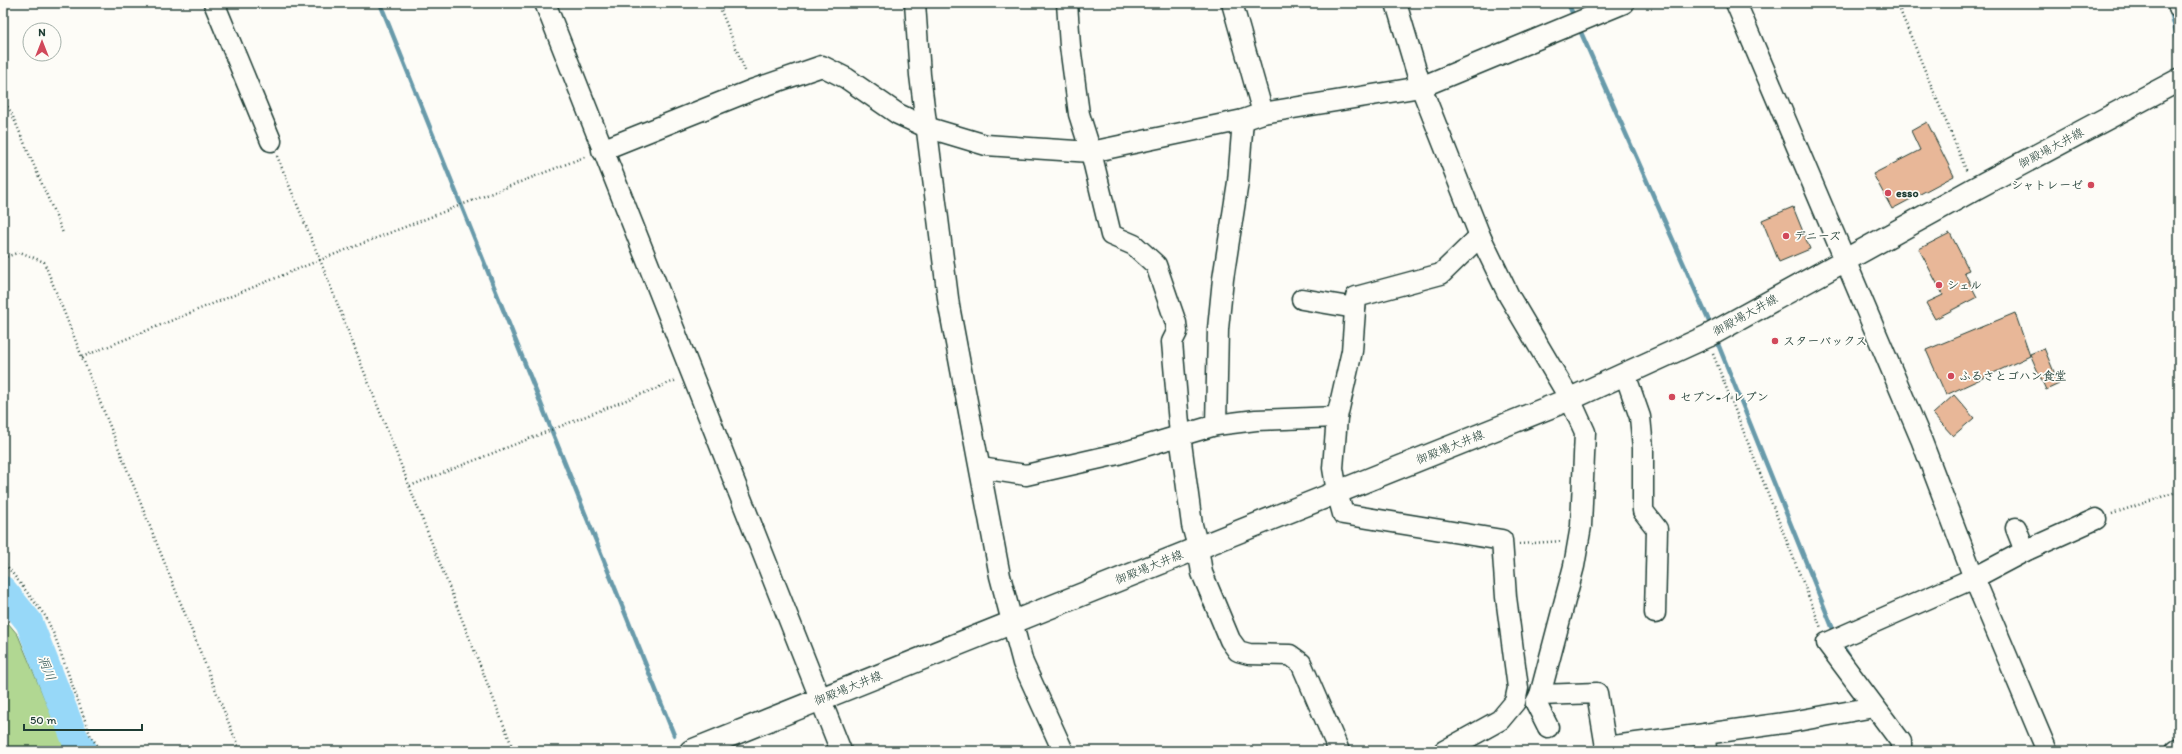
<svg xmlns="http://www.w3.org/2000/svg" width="2182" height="754" viewBox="0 0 2182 754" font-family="Itim,'Klee One',sans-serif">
<rect width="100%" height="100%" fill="#fdfcf7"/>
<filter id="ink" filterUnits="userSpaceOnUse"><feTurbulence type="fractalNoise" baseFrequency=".025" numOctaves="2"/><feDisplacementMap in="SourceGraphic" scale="8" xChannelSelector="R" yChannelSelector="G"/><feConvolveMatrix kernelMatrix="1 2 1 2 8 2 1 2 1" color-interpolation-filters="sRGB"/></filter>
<g filter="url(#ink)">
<!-- green -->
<polygon fill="#b1d792" stroke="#688a63" points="3,617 18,635 56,726 71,751 3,751"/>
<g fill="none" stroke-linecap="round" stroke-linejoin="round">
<!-- stream -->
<g stroke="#679aaa" stroke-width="4.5">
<polyline points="380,3 674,735"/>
<polyline points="1568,3 1575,19"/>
<polyline points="2170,7 2179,45"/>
<polyline points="1579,28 1712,328"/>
<polyline points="1716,339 1835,634"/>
<polyline points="1840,642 1850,658"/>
</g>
<!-- river -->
<polyline stroke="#97d8f8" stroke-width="28" points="3,590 29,622 75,739 84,751"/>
</g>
<!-- building -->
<g fill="#e8b798" stroke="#1f3d34">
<polygon points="1927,122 1954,176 1892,209 1873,174 1920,150 1911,131"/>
<polygon points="1793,207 1810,249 1779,262 1762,220"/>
<polygon points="1950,233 1969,270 1964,272 1977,297 1935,319 1926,303 1943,295 1919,249"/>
<polygon points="2015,313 2030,356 1946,395 1926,350"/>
<polygon points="2044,348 2059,384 2046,390 2030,354"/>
<polygon points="1954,395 1974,418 1953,436 1933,414"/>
</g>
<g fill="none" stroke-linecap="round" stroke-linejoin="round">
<defs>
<g id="minor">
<polyline points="214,3 271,141"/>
<polyline points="545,3 841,751"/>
<polyline points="915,3 920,75 949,306 1000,576 1023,663 1063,751"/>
<polyline points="1067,3 1070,46 1079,114 1091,152 1111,235 1134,245 1156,265 1176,323 1177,332 1172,342 1180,435 1192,525 1198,547 1202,573 1230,640 1238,651 1249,654 1290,655 1301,663 1339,751"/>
<polyline points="1232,3 1263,113"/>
<polyline points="1396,3 1421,87 1480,236 1509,296 1570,399 1585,432 1581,526 1574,566 1540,695 1536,703"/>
<polyline points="1736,3 1921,439 1974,578 2047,751"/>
<polyline points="2178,3 2179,8"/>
<polyline points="602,150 752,90 822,66 846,78 898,114 926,127 986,145 1091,152 1243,120 1263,113 1421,87 1624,3"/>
<polyline points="1302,299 1355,308"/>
<polyline points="1625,374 1640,417 1643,448 1643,511 1657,529 1655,613"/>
<polyline points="1216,425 1218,329 1223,279 1238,182 1243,120"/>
<polyline points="981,468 1026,475 1118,454 1216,425 1256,420 1337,417"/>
<polyline points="2016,528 2025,551"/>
<polyline points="1540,695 1597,693 1606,747 1705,734"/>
<polyline points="1536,703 1548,727"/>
<polyline points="1444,751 1500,720 1515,702 1518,688 1506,597 1502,540 1343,514 1337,492 1333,468 1337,417 1352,351 1356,297 1441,274 1480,236"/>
<polyline points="1706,751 1705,734 1791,722 1874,707"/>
<polyline points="1901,751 1901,742 1827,643 1974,578 2025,551 2096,519"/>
<polyline points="2176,751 2179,749"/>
</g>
<polyline id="major" points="691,751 1570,399 1708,336 1974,189 2179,80"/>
</defs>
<!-- minor casing -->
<use href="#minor" stroke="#1f3d34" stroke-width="23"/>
<!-- major casing -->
<use href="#major" stroke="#1f3d34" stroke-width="25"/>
<!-- path -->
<g stroke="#1f3d34" stroke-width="2.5" stroke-dasharray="1 3" stroke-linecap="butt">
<polyline points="718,3 746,73"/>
<polyline points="1897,3 1967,172"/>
<polyline points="3,100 11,112 63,233"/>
<polyline points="277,156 320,260 514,751"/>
<polyline points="3,258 20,252 44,262 240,751"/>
<polyline points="1713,354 1821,628"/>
<polyline points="82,357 320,260 587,156"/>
<polyline points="410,486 677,380"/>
<polyline points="2112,514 2179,491"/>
<polyline points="1519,544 1562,541"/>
<polyline points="3,561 46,617 55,637 91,737 102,751"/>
</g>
<!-- minor -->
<use href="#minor" stroke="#fdfcf7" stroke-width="20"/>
<!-- major -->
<use href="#major" stroke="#fdfcf7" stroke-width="22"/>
</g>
</g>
<!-- markers -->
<g fill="#d1495b" stroke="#fdfcf7" stroke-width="1.5">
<circle cx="2091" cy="185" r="4"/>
<circle cx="1888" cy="193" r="4"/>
<circle cx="1786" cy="236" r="4"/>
<circle cx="1939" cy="285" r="4"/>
<circle cx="1775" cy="341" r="4"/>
<circle cx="1951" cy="376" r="4"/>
<circle cx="1672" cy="397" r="4"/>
</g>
<g text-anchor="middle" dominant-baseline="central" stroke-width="3.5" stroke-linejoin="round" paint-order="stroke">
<!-- street labels -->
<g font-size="12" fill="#1f3d34" stroke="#fdfcf7">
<text transform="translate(2051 148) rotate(-28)">御殿場大井線</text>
<text transform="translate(1745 315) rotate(-29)">御殿場大井線</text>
<text transform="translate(1450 447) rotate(-22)">御殿場大井線</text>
<text transform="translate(1149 567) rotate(-22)">御殿場大井線</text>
<text transform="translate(848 688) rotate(-22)">御殿場大井線</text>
</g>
<!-- poi labels -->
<g font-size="12" font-weight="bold" fill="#1f3d34" stroke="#fdfcf7" text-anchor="start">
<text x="2083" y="185" text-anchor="end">シャトレーゼ</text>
<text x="1896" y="193">esso</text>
<text x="1794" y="236">デニーズ</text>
<text x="1947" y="285">シェル</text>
<text x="1783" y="341">スターバックス</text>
<text x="1959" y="376">ふるさとゴハン食堂</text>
<text x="1680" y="397">セブン-イレブン</text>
</g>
<!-- water labels -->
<g font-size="13" font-style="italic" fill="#375c5b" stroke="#fdfcf7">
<text transform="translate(47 668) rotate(68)">洞川</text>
</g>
</g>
<!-- margin -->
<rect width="2182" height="754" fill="none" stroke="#fdfcf7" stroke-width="16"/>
<rect x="8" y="8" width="2166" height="738" fill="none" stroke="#1f3d34" stroke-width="1.5" filter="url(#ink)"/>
<!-- north arrow -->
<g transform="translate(42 42)"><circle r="19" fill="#fdfcf7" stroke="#a4b0a9"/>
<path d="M0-3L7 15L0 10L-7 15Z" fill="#d1495b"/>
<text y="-6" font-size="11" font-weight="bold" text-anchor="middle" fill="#1f3d34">N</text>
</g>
<!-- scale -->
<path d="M24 724v6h118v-6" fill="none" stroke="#1f3d34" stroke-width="2"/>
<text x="30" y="724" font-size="12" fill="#1f3d34" stroke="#fdfcf7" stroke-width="3" paint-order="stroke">50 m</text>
</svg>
